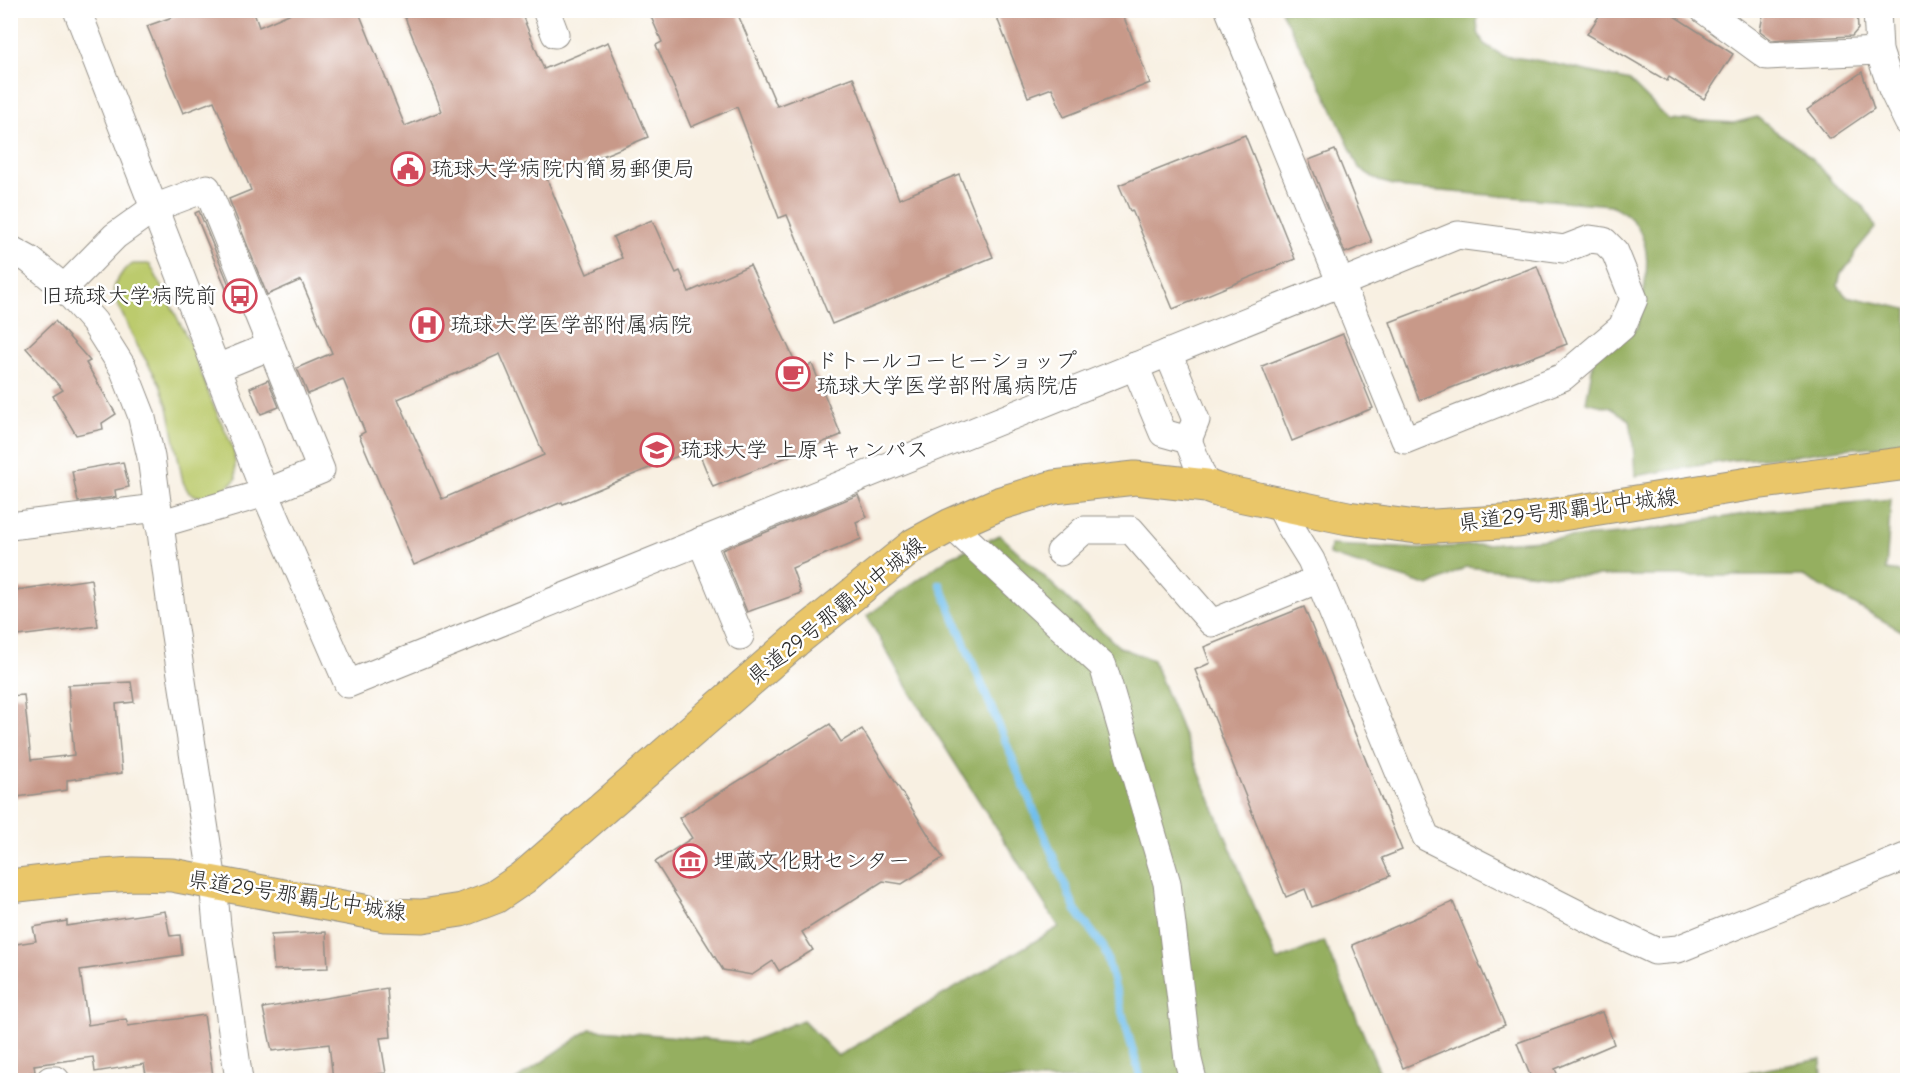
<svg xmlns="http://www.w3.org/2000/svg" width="1918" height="1091" viewBox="0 0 1918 1091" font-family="'Comic Neue','Klee One',sans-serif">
<rect width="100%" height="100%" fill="#fff"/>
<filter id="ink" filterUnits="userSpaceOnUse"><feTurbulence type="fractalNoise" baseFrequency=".0167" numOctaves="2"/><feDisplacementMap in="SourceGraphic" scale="12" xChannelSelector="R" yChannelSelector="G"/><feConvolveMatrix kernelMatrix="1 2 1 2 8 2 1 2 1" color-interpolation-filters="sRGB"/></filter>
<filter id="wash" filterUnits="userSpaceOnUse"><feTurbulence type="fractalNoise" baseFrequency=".008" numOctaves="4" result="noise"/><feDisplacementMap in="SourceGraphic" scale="24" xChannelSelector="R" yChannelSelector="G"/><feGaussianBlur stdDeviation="1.35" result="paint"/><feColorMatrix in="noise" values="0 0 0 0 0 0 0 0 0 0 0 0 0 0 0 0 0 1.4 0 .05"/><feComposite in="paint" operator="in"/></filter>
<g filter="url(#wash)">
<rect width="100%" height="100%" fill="#f8f0e2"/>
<!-- green -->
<polygon fill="#bccb6d" stroke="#747b4c" stroke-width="1.5" points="133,264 150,264 191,345 211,400 234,450 236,479 215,498 203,498 189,493 183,482 168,407 159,382 138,347 114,297 114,285 124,270"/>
<!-- forest -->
<g fill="#95af60" stroke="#606d46" stroke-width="1.5">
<path d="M1281,11h198l-2,9 1,12 6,12 19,12 39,5 88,20 38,38 66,4 23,-6 15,12 29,19 21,21 13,17 27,19 9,12 4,11 -20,24 -3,10 -11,10 -3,14 8,10 61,13v136l-68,4 -46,7 -60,4 -98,16 -2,-35 -3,-21 -19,-12 -25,-6 8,-43 43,-31c6,-37 23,-84 -10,-113 -5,-4 -11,-7 -16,-10l-206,-17 -26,-7 -20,-13 -33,-73z"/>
<polygon points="1891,499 1886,570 1907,573 1907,634 1803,576 1557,576 1466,567 1429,586 1329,555 1330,545 1420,549 1620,534 1763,511"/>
<polygon points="1000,535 1119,647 1153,660 1277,961 1324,941 1383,1080 516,1080 590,1029 746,1043 803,1020 838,1056 1059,927 908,689 867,616 950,557"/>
<polygon points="1821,1059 1822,1077 1841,1080 1719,1080 1724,1077"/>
</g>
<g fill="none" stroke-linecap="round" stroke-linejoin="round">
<!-- stream -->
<polyline stroke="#72bfec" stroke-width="8" points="940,584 1075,909 1104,948 1141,1080"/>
</g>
<g id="blocks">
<!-- building -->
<g fill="#c89989" fill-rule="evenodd">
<path d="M192,10h61l6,17 39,-17h60l47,116 37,-15 -40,-101h118l24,59 64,-27 40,95 -101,42 40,95 35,-16 -9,-21 39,-17 24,53 4,-2 9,21 61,-27 49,105 13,-6 29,71 -128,52 -16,-39 -134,56 -1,-2 -148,63 -55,-130 6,-3 -22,-53 -35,15 -11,-26 35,-15 -31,-73 -34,15 -38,-96 22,-9 -37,-89 -31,12 -36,-87zM500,354l44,101 -102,44 -44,-100z"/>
<polygon points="648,10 736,10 777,106 853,77 899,199 959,174 993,257 832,324 787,215 779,218 737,107 691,127 656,45 662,42"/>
<polygon points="994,10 1121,10 1150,83 1064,117 1052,88 1028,97"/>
<polygon points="1603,10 1665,10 1733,54 1704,99 1669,77 1667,81 1587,34"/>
<polygon points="1764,10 1857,10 1858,29 1852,36 1772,40 1760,31"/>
<polygon points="1862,72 1874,109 1830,139 1807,110"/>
<polygon points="1245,135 1295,259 1173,309 1132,210 1130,211 1119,185"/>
<polygon points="1335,150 1372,242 1345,253 1309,160"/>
<polygon points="199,211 238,307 234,308 195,213"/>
<polygon points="1537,266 1567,344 1419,400 1390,322"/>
<polygon points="55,321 90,361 86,363 116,414 102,423 103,429 76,435 53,396 63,390 26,348"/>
<polygon points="1343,334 1373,408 1292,441 1262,366"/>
<polygon points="268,380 279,407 261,414 250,388"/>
<polygon points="123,462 129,487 115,490 116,497 78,502 72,471"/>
<polygon points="858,495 867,517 856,522 861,539 792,568 801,593 747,612 722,550"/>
<polygon points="91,579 98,626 10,637 10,591"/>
<polygon points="1304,607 1402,850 1382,858 1390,876 1312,907 1305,889 1286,897 1195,670 1210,663 1204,647"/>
<polygon points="131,682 134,702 116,704 122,773 67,780 67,790 10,798 10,696 24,695 31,760 74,755 68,685"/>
<polygon points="830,724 841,742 862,729 943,858 902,884 883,881 802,932 813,950 779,971 773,961 752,975 723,970 655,862 692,838 679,818"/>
<polygon points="1453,902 1505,1025 1403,1068 1352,945"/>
<polygon points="165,911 170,936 180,935 182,955 80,970 88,1025 126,1019 128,1026 204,1015 213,1076 181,1080 147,1080 144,1064 95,1072 93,1057 34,1065 35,1072 10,1075 10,945 36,941 33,927 67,921 67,926"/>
<polygon points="326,932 328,968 274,970 271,935"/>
<polygon points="387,988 391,1037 380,1038 386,1073 333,1080 329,1044 272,1051 263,1008"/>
<polygon points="1602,1012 1614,1044 1555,1069 1560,1080 1532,1080 1517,1043"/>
</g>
</g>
</g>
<g filter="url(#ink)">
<use href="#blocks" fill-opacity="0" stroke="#928e86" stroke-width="1.5"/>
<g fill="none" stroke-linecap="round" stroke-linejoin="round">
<defs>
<g id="minor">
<polyline points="77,10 265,493 348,684 1341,283 1458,235 1564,249 1590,239 1604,241 1615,252 1634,299 1622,327 1563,377 1405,440 1229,10"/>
<polyline points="546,10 555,34"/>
<polyline points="1704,10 1767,56 1879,51"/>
<polyline points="1877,10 1879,51 1892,89 1908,122"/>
<polyline points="10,249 30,260 64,288 94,322 123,368 141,414 151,457 174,629 213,882 217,926 239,1080"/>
<polyline points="64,288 115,236 154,208 207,188 271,346"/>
<polyline points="1168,353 1196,420 1188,440"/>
<polyline points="1135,366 1163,433 1188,440 1206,486"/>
<polyline points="1278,502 1290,526 1311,560 1426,837 1606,928 1655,951 1678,949 1908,856"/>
<polyline points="159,524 265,493 321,470 271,346 217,368"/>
<polyline points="951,525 1103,666 1167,883 1188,1060 1193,1080"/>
<polyline points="10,526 157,508"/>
<polyline points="701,541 740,636"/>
<polyline points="1060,552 1084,530 1131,530 1212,623 1319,579"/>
<polyline points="50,1080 56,1080"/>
</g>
<polyline id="major" points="10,886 87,877 133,874 172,875 385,915 422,916 461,910 495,897 523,878 795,641 914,545 951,525 1001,503 1054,487 1135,478 1206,486 1220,491 1348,518 1417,527 1518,521 1755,483 1908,463"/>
</defs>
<!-- minor casing -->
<use href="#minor" stroke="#928e86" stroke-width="29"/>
<!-- major casing -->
<use href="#major" stroke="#928e86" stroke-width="35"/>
<!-- minor -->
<use href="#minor" stroke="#fff" stroke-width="27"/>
<!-- major -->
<use href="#major" stroke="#eac669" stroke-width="33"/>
</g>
</g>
<!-- icons -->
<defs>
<symbol id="civic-ring" viewBox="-11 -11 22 22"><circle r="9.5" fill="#fff" stroke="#d1495b" stroke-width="1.5"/><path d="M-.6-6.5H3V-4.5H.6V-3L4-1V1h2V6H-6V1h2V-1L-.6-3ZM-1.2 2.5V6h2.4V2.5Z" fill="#d1495b"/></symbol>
<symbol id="bus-ring" viewBox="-11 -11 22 22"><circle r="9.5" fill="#fff" stroke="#d1495b" stroke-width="1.5"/><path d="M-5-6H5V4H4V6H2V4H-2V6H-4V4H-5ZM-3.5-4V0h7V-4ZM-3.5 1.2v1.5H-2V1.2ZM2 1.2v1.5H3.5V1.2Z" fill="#d1495b"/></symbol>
<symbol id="hospital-ring" viewBox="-11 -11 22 22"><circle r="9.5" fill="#fff" stroke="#d1495b" stroke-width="1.5"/><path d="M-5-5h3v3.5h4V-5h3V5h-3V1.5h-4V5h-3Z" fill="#d1495b"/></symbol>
<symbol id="cafe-ring" viewBox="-11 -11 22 22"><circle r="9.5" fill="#fff" stroke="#d1495b" stroke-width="1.5"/><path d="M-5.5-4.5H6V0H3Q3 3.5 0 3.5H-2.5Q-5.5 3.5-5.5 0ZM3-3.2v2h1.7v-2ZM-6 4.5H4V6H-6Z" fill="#d1495b"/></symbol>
<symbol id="university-ring" viewBox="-11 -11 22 22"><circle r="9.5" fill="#fff" stroke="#d1495b" stroke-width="1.5"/><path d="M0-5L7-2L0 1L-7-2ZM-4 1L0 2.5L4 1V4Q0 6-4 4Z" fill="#d1495b"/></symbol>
<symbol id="museum-ring" viewBox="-11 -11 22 22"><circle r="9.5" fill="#fff" stroke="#d1495b" stroke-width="1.5"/><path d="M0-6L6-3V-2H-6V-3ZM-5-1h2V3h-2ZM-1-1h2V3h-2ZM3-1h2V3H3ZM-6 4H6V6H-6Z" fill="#d1495b"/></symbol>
</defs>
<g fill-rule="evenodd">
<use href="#civic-ring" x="389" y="150" width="38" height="38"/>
<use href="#bus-ring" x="221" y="277" width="38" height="38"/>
<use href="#hospital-ring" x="408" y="306" width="38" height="38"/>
<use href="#cafe-ring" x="774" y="355" width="38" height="38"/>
<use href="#university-ring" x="638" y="431" width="38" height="38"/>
<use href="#museum-ring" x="671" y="842" width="38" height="38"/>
</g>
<g text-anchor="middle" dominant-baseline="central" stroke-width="5" stroke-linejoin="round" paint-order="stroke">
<!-- poi labels -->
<g font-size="22" fill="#2b2b2b" stroke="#fff" text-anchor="start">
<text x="431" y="169">琉球大学病院内簡易郵便局</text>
<text x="217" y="296" text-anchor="end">旧琉球大学病院前</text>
<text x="450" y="325">琉球大学医学部附属病院</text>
<text x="816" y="361">ドトールコーヒーショップ<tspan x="816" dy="25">琉球大学医学部附属病院店</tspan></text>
<text x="680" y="450">琉球大学 上原キャンパス</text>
<text x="713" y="861">埋蔵文化財センター</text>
</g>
<!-- street labels -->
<g font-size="22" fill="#2b2b2b" stroke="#fff">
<text transform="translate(1568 510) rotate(-7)">県道29号那覇北中城線</text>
<text transform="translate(836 611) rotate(-39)">県道29号那覇北中城線</text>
<text transform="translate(297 896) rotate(9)">県道29号那覇北中城線</text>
</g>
</g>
<!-- margin -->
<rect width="1918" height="1091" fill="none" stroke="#fff" stroke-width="36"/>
</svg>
